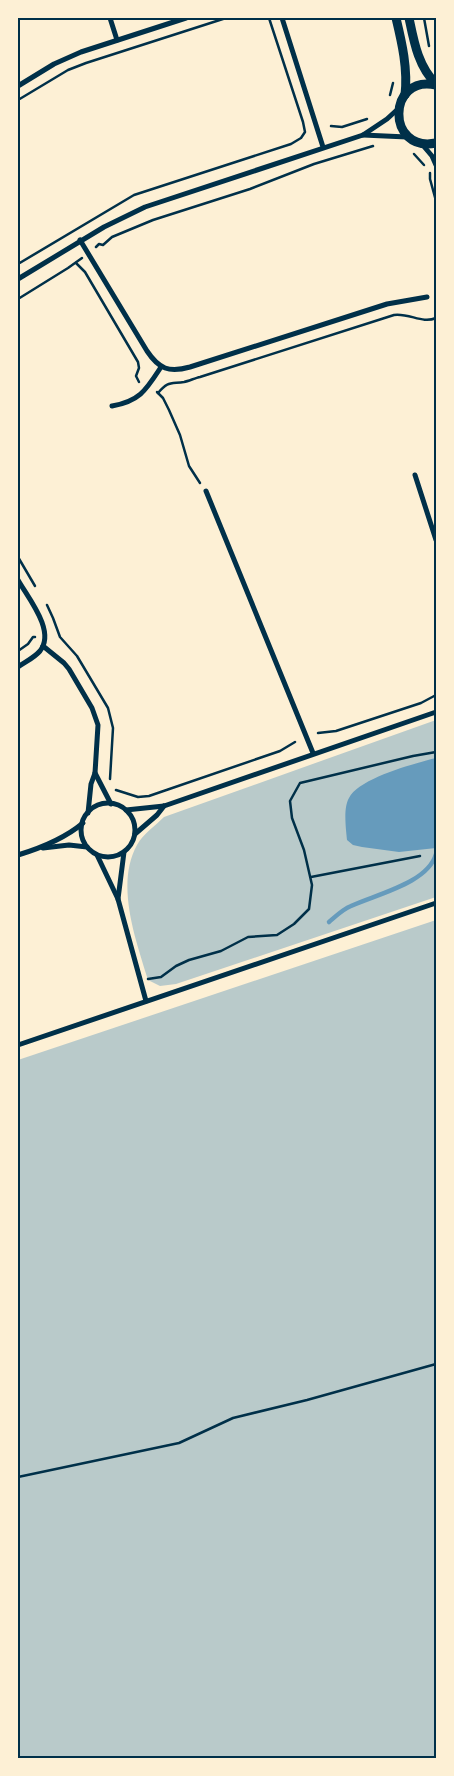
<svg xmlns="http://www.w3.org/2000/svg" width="454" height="1776" viewBox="0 0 454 1776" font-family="'Exo 2',sans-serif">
<rect width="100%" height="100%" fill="#fdf0d5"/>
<!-- green -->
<g fill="#b9caca">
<path d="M436,720v177l-260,87 -16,2 -12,-6c-12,-40 -33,-95 -11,-135 6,-11 18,-19 27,-28z"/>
<polygon points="436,920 436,1758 18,1758 18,1060"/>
</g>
<!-- water -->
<path fill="#669bbc" d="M436,758v90l-37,4 -37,-5 -9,-2 -6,-5c-1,-11 -4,-32 2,-42 10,-20 67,-35 87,-40z"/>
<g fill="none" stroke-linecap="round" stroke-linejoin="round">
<!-- stream -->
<path stroke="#669bbc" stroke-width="4.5" d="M329,922c7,-6 14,-13 22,-16 26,-12 77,-23 85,-52"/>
<!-- path -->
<g stroke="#003049" stroke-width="2.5">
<polyline points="424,18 429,46"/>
<polyline points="390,95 393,83"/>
<polyline points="18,100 68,70 86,63 226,18"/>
<polyline points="331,126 342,127 367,119"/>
<polyline points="414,154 424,165"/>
<polyline points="430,173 430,179 436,201"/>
<polyline points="96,247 99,244 103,245 112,237 153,220 250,189 314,164 373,146"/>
<polyline points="76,263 85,272 138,362 139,368 136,376 139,382"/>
<polyline points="18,264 134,195 291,144 301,138 305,132 303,122 269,18"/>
<polyline points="18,299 68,268 82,258"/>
<polyline points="157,392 163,398 169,410 180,435 189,466 200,483"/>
<path d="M158,393c10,-12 12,-9 26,-11 5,-1 11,-4 16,-5l194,-62c16,-2 28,9 42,3"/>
<polyline points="18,557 35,586"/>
<polyline points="47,605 53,618 60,637 77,656 108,708 113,728 110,779"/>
<polyline points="18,651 28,644 33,637 35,637"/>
<polyline points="318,733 336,731 421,703 436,695"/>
<polyline points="116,790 138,797 149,796 280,751 295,742"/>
<polyline points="311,877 420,856"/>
<polyline points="148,979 161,977 176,966 189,960 221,951 248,937 277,935 294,924 309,909 312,885 304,850 292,818 290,801 300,783 413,756 436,752"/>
<polyline points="18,1477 179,1443 233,1418 307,1400 436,1364"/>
</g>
<!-- minor -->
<g stroke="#003049" stroke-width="5">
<polyline points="110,18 117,40"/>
<polyline points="282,18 323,147"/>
<polyline points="18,86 54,64 81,52 186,18"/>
<polyline points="363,135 407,137"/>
<polyline points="421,143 432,156 436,165"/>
<path d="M80,240l67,111c12,18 22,22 43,16l197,-63 40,-7"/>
<polyline points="18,279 104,227 145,207 363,135 387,119 399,108"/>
<path d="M112,406c28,-5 34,-16 49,-39"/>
<polyline points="415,475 436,540"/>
<polyline points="206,491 313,753"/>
<path d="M18,580c10,18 38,51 22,71 -6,7 -15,11 -22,16"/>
<polyline points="43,646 64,663 69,669 92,708 98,725 95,773 91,784 88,813"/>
<polyline points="95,773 111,804"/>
<circle cx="108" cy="830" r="27"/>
<polyline points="126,810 164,806 436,712"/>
<polyline points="135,834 157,815 164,806"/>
<polyline points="43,848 69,845 87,847"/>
<path d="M18,855c23,-7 46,-16 65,-32"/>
<polyline points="97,855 118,899 146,1001"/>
<polyline points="118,899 124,852"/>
<polyline points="18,1045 436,903"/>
</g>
<!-- tertiary -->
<g stroke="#003049" stroke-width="9">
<path d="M396,18c6,25 12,51 9,77"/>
<path d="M409,18c5,24 9,48 27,66"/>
<path d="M436,85c-49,-11 -50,68 0,58"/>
</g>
</g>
<!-- border -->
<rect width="454" height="1776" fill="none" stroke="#fdf0d5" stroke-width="38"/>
<rect x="19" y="19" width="416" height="1738" fill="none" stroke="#003049" stroke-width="2"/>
</svg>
